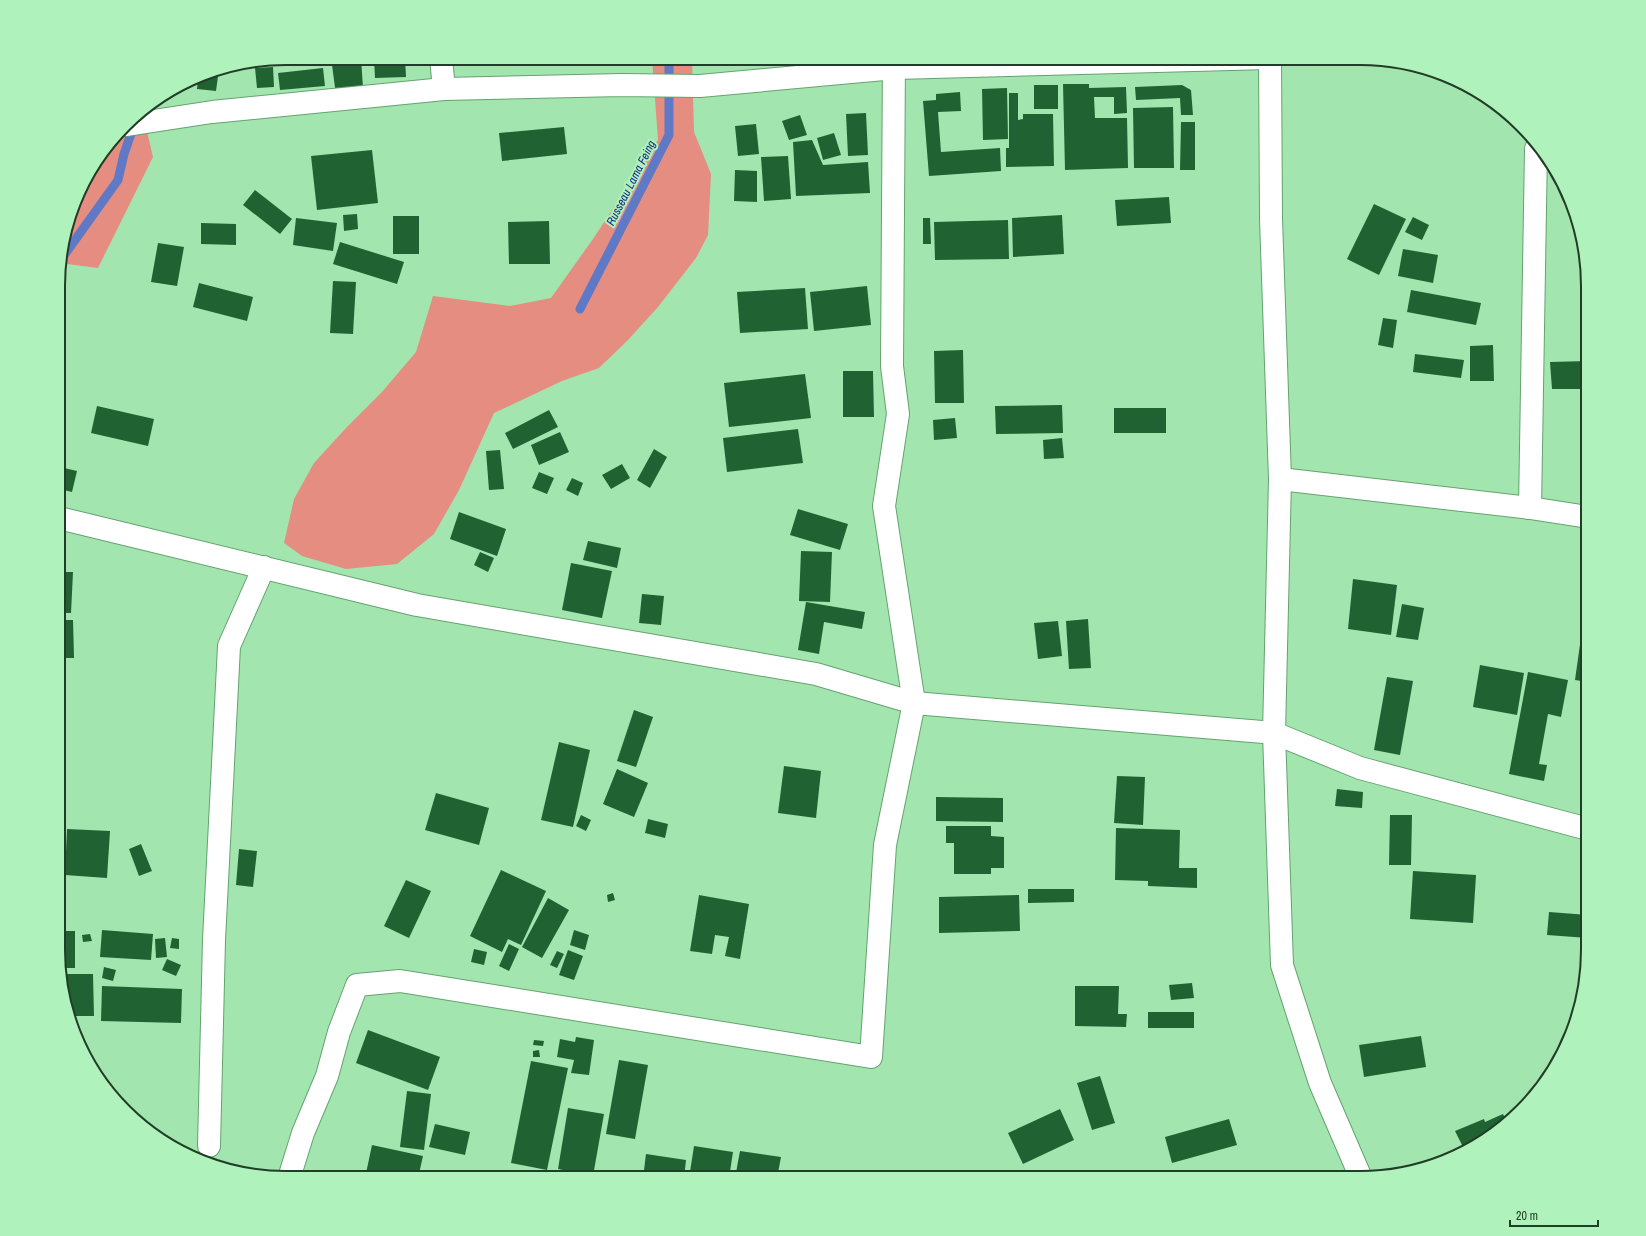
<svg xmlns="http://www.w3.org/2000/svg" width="1646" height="1236" viewBox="0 0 1646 1236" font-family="'Archivo Narrow',sans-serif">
<rect width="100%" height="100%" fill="#a3e5ae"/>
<!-- green -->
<g fill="#e58d80">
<polygon points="652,58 692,58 694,132 711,174 708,235 696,258 658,307 628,340 599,368 562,381 494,413 459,490 434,534 397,564 346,569 302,556 284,543 294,499 314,463 346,428 382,392 416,352 433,296 510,306 551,298 593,239 658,140"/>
<polygon points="142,111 153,157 98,268 60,263 60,256 88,172 136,114"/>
</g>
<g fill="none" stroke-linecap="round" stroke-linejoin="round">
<!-- stream -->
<g stroke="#6079c6" stroke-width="9">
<polyline points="60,261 118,180 124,154 134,125"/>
<polyline points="580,309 669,135 669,65 667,58"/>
</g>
</g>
<!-- building -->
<g fill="#216232">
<polygon points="286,58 319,58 320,64 278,65 278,59"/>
<polygon points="341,58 361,58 363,88 336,95 332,65"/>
<polygon points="374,58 405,58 406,77 375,78"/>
<polygon points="273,67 274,87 257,88 255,68"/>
<polygon points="323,68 325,86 280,90 278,73"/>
<polygon points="219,69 216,91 197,89 198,79 213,70"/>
<polygon points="1063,84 1089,84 1089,88 1126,87 1127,113 1114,114 1114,97 1094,97 1095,118 1127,118 1128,168 1065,170"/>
<rect x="1034" y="85" width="24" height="24"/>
<polygon points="1182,85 1191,90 1193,115 1181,115 1180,98 1136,100 1135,87"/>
<polygon points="1007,88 1008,139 983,140 982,89"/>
<polygon points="960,92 961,111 938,112 941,152 1000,148 1001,171 929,176 923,101 936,100 936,94"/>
<polygon points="1009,93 1018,93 1018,120 1023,119 1023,114 1053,114 1054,166 1006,167 1006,148 1009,148"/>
<polygon points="1173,107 1174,168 1134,168 1133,108"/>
<polygon points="866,113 868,155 848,156 846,114"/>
<polygon points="800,115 807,135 789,140 782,121"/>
<polygon points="1181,122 1195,122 1195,170 1180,170"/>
<polygon points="756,124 759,154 738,156 735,126"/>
<polygon points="564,127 567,154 502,161 499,133"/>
<polygon points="834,133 841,155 823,160 817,138"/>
<polygon points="812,140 823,165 868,162 870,193 796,196 793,142"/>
<polygon points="372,150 378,203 317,210 311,156"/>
<polygon points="788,156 791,199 764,201 761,157"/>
<polygon points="735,170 757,171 757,202 734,201"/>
<polygon points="255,190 292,219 280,234 243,205"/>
<polygon points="1169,197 1171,223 1117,226 1115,200"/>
<polygon points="1374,204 1406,219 1379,275 1347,259"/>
<polygon points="357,214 358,229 344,231 343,215"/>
<polygon points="1062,215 1064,254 1013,257 1012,218"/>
<rect x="393" y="216" width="26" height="38"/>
<polygon points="1413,217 1429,225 1422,240 1405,232"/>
<polygon points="296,218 337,223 333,251 293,245"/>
<polygon points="923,218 930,218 931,244 923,244"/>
<polygon points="1008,220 1009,259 935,260 934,222"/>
<polygon points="549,221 550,264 509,264 508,222"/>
<polygon points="201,223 236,224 236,245 201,244"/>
<polygon points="340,242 404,262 397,284 333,264"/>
<polygon points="158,243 184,247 177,286 151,282"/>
<polygon points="1403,249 1438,255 1433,283 1398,276"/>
<polygon points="333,281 356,282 353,334 330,333"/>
<polygon points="199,283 253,297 247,321 193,307"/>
<polygon points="867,286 871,325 814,331 810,292"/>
<polygon points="805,288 808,329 740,333 737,292"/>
<polygon points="1411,290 1481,303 1476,325 1407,312"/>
<polygon points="1383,318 1397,320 1393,348 1378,345"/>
<polygon points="1493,345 1494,381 1470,381 1470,346"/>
<polygon points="963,350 964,403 935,403 934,351"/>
<polygon points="1415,354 1464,360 1461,378 1413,372"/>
<polygon points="1588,361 1588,389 1552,389 1550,362"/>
<polygon points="843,371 873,371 874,417 843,417"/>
<polygon points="805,374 811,418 729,427 724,383"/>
<polygon points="1062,405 1063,433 996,434 995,406"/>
<polygon points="97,406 154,419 148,446 91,433"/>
<rect x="1114" y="408" width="52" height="25"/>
<polygon points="549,410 558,427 513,449 505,433"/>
<polygon points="955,418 957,438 934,440 933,420"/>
<polygon points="798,429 803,463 727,472 723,438"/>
<polygon points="560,432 569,452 539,465 531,445"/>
<polygon points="1062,438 1064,458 1044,459 1043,440"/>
<polygon points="654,449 667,457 650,488 637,480"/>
<polygon points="500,450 504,489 489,490 486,451"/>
<polygon points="622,464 630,478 611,489 602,475"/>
<polygon points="60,467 77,471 72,492 60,489"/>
<polygon points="539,472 554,478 547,494 532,488"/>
<polygon points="572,478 583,483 578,496 566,490"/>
<polygon points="798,509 848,524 840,550 790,535"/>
<polygon points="459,512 506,529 497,556 450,539"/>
<polygon points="588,541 621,548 617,568 583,560"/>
<polygon points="801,551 832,552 830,602 799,601"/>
<polygon points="480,552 494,558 488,572 474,565"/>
<polygon points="571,563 612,571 602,618 562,610"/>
<polygon points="59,572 73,572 71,613 59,613"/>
<polygon points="1353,579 1397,585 1391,635 1348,629"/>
<polygon points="642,594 664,596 661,625 639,623"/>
<polygon points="806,602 865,612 862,629 824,622 819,654 798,650"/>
<polygon points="1402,604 1424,608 1418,640 1396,637"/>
<polygon points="1088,619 1091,668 1069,669 1066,621"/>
<polygon points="59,620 73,620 74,658 59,658"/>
<polygon points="1058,621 1062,656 1038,659 1034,623"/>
<polygon points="1583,623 1588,624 1588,682 1575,680"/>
<polygon points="1480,665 1524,673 1517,715 1473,707"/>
<polygon points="1528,672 1568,680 1561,717 1548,714 1539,764 1547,765 1544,781 1509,774"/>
<polygon points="1387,677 1413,681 1400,755 1374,750"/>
<polygon points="634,710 653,717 636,767 617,761"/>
<polygon points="559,742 590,750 573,827 541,820"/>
<polygon points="784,766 821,771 816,818 778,813"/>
<polygon points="617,769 648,783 634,817 603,804"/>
<polygon points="1117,776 1145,777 1143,825 1114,823"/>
<polygon points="59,787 64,787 61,861 59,861"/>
<polygon points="1337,789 1363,792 1362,808 1335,806"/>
<polygon points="436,793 489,808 479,845 425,830"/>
<polygon points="936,797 1003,798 1003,822 936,821"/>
<polygon points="581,815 591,820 586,831 576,826"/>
<polygon points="1390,815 1412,815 1411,865 1389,865"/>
<polygon points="648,819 668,824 665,838 645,833"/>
<polygon points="946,826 991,826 991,836 1004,837 1004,868 991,868 991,874 954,874 954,843 946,843"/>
<polygon points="1116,828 1180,830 1179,868 1197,868 1197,888 1148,886 1148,881 1115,880"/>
<polygon points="67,829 110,831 107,878 65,875"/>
<polygon points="141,844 152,871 139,876 129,849"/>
<polygon points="239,849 257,851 253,887 236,885"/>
<polygon points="501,870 546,891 521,945 508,939 502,952 470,936"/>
<polygon points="1413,871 1476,875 1473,923 1410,919"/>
<polygon points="406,880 431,891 409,938 384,926"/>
<polygon points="1028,889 1074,889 1074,902 1028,903"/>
<polygon points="613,893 615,900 608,902 607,895"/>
<polygon points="699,895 749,904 740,959 725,956 729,937 715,935 712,954 690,951"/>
<polygon points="1019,895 1020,931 939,933 939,897"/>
<polygon points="548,898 569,910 542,958 522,947"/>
<polygon points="1549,912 1588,915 1588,938 1547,935"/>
<polygon points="102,930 153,934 151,960 100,957"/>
<polygon points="574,930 589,935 585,950 570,945"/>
<rect x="59" y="931" width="16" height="37"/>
<polygon points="90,934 92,941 83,942 82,935"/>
<polygon points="165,938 167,957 156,958 155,939"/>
<polygon points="172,938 179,939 179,949 170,948"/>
<polygon points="509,944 519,949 509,971 499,966"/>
<polygon points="474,949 487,952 484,965 471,962"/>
<polygon points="568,950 583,956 574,980 559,975"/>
<polygon points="557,951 564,954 557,968 550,965"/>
<polygon points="167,959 181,965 176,976 162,970"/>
<polygon points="104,967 116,970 113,981 102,978"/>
<polygon points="61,974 93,974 94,1016 72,1016"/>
<polygon points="1192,983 1194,998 1171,1000 1169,985"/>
<polygon points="102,986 182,989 181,1023 101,1021"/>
<polygon points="1075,986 1119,986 1118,1014 1127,1014 1126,1027 1075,1026"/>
<rect x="1148" y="1012" width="46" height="16"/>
<polygon points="368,1030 440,1057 428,1090 356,1063"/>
<polygon points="1421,1036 1426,1067 1364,1077 1359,1045"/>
<polygon points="576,1037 594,1040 589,1075 571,1073 574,1060 557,1057 560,1039 575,1042"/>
<polygon points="534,1040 544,1041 543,1046 533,1045"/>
<polygon points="539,1050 540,1057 533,1057 533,1051"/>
<polygon points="619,1060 648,1065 635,1139 606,1134"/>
<polygon points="531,1061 568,1068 547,1170 511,1163"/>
<polygon points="1100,1076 1115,1123 1092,1130 1077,1083"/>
<polygon points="407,1091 431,1094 424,1150 400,1147"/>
<polygon points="568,1108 604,1114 593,1176 558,1169"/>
<polygon points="1060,1109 1074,1140 1023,1164 1008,1133"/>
<polygon points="1503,1114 1506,1120 1465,1151 1455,1131 1484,1119 1485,1122"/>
<polygon points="1229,1119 1237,1145 1172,1163 1165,1137"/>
<polygon points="435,1124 470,1132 465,1155 429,1147"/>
<polygon points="372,1145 423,1156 418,1178 365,1178"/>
<polygon points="694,1146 733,1152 729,1178 689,1178"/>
<polygon points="740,1151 781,1157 777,1178 735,1178"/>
<polygon points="646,1154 686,1160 684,1178 643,1178"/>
<polygon points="530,1172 560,1177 560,1178 529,1178"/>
</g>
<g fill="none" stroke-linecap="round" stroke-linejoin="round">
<defs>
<g id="minor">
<polyline points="441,58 444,89"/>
<polyline points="1270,58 1271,219 1280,479 1274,733 1282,965 1320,1083 1361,1178"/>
<polyline points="127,125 212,112 444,89 622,85 700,86 895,68 1269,58"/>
<polyline points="1280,479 1530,508 1588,517"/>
<polyline points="1530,508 1536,149"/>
<polyline points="59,518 417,605 816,674 914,703 1274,733 1360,768 1588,829"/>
<polyline points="209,1146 214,940 229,646 264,567"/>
<polyline points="289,1178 303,1133 327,1076 339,1032 357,985 400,981 871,1057 885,845 914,703 884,506 898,414 892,366 894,58"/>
</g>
</defs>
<!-- minor casing -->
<use href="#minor" stroke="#64a36f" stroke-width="24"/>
<!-- minor -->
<use href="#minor" stroke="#fff" stroke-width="22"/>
</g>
<g text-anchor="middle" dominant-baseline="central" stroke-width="4" stroke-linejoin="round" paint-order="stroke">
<!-- water labels -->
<g font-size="12" font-style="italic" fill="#192882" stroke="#b0f2bb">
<text transform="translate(631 183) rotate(-63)">Russeau Lama Feing</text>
</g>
</g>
<!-- crop -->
<path d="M0 0H1646V1236H0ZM286 65H1360A221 221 0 0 1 1581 286V950A221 221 0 0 1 1360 1171H286A221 221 0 0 1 65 950V286A221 221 0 0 1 286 65Z" fill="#b0f2bb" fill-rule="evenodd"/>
<path fill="none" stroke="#223d27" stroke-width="2" d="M286 65H1360A221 221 0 0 1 1581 286V950A221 221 0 0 1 1360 1171H286A221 221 0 0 1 65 950V286A221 221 0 0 1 286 65Z"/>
<!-- scale -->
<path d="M1510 1220v6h88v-6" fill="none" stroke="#223d27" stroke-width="2"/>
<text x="1516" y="1220" font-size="12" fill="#223d27" stroke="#b0f2bb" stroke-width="3" paint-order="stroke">20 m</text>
</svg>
